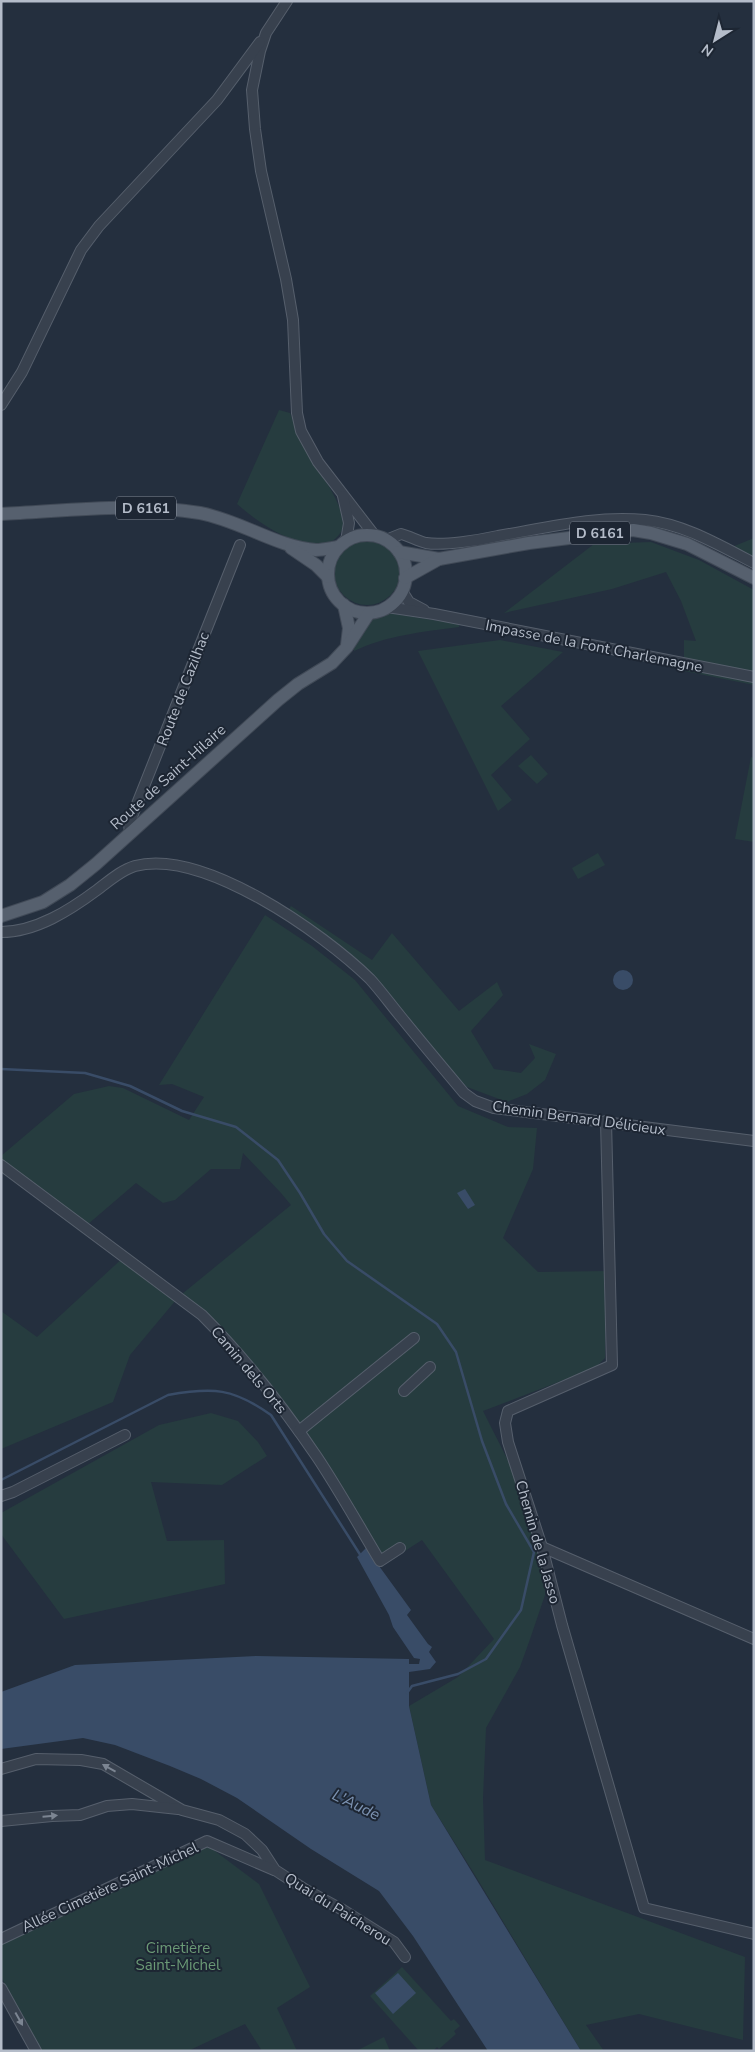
<svg xmlns="http://www.w3.org/2000/svg" width="755" height="2052" viewBox="0 0 755 2052" font-family="'Nunito Sans',sans-serif">
<rect width="100%" height="100%" fill="#242f3e"/>
<!-- green -->
<g fill="#263c3f">
<path d="M279,410l11,3c6,15 11,28 19,42 10,18 47,63 29,81 -7,8 -15,8 -24,8 -30,-3 -55,-21 -77,-40z"/>
<polygon points="754,538 754,559 732,547"/>
<circle cx="367" cy="572" r="33"/>
<polygon points="651,542 699,560 754,590 754,685 684,671 684,640 696,641 681,601 666,572 612,589 504,613 594,544"/>
<path d="M388,613l71,11v3c-37,5 -71,8 -105,24 0,-11 12,-29 22,-34 3,-2 8,-3 12,-4z"/>
<polygon points="500,640 563,652 501,706 530,739 491,775 512,800 498,811 418,651"/>
<polygon points="531,755 548,774 537,784 518,766"/>
<polygon points="751,757 754,758 754,842 735,839"/>
<polygon points="598,853 605,865 578,879 572,868"/>
<polygon points="291,906 372,960 392,933 459,1011 497,982 503,995 471,1031 494,1069 521,1073 535,1058 529,1044 556,1054 545,1080 527,1094 507,1102 467,1087 416,1035 370,980 285,915"/>
<polygon points="265,915 312,946 355,980 458,1106 508,1127 537,1128 533,1169 503,1238 538,1272 606,1271 605,1358 595,1368 483,1411 528,1500 547,1557 545,1595 529,1642 520,1667 486,1728 483,1798 485,1860 745,1957 743,2040 639,2014 586,2025 604,2051 581,2051 475,1875 431,1805 409,1706 458,1677 494,1639 422,1540 385,1564 304,1432 181,1294 130,1355 113,1402 1,1449 1,1311 37,1337 126,1255 182,1294 291,1205 281,1193 243,1153 240,1169 211,1169 175,1200 163,1203 136,1183 87,1225 1,1164 1,1156 74,1094 109,1086 123,1088 189,1120 204,1097 172,1084 159,1085"/>
<polygon points="211,1413 238,1421 258,1442 267,1456 222,1485 151,1482 167,1541 224,1540 225,1584 64,1619 1,1534 1,1513 159,1425"/>
<polygon points="207,1845 259,1884 310,1987 277,2008 297,2051 262,2051 245,2024 188,2051 42,2051 1,1977 1,1942"/>
<polygon points="402,1967 451,2021 454,2019 460,2026 454,2031 456,2034 439,2049 437,2047 433,2051 419,2051 370,1996"/>
<polygon points="384,2037 390,2051 356,2051"/>
</g>
<!-- water -->
<g fill="#394c67">
<circle cx="623" cy="980" r="10"/>
<polygon points="465,1189 475,1205 468,1209 457,1193"/>
<polygon points="366,1548 411,1610 407,1615 428,1644 432,1647 429,1652 436,1662 430,1669 409,1672 409,1706 431,1805 581,2051 488,2051 413,1936 379,1891 311,1849 237,1798 201,1779 170,1766 115,1745 83,1738 1,1749 1,1692 75,1665 256,1656 409,1659 409,1664 419,1664 420,1659 414,1658 393,1627 389,1615 357,1557"/>
<polygon points="398,1973 416,1993 393,2014 375,1993"/>
</g>
<g fill="none" stroke-linecap="round" stroke-linejoin="round">
<!-- stream -->
<g stroke="#394c67" stroke-width="2.5">
<polyline points="1,1069 85,1073 130,1086 182,1111 236,1127 278,1160 300,1193 324,1234 347,1261 437,1324 456,1352 482,1441 506,1504 534,1552 521,1610 486,1659 458,1674 412,1686 407,1693"/>
<path d="M1,1480l167,-85c45,-8 65,-7 103,20l90,141"/>
</g>
<defs>
<g id="minor">
<polyline points="287,1 266,33 260,51 252,90 255,129 261,171 286,279 293,320 297,413 301,431 318,462 375,536"/>
<polyline points="1,405 22,372 81,250 99,226 217,100 260,42"/>
<polyline points="343,496 349,523 346,541"/>
<path d="M386,540l15,-6c8,2 17,7 25,9 18,3 54,-3 72,-7 48,-8 98,-21 147,-16 39,4 74,25 109,43"/>
<polyline points="402,591 409,602 424,610"/>
<polyline points="387,607 434,614 754,677"/>
<polyline points="130,833 129,824 240,545"/>
<path d="M1,932c35,0 69,-22 96,-42 11,-8 24,-20 38,-24 68,-18 188,67 235,113 11,12 21,26 31,38 21,26 42,51 63,76l11,8 19,7 260,33"/>
<polyline points="606,1121 612,1365 508,1411 505,1423 508,1442 542,1547 562,1625 644,1908 754,1934"/>
<path d="M1,1165l201,150c43,43 81,92 115,142 22,33 42,69 63,104l20,-13"/>
<polyline points="404,1391 430,1367"/>
<polyline points="299,1431 414,1338"/>
<polyline points="1,1496 13,1492 125,1435"/>
<polyline points="542,1547 754,1639"/>
<polyline points="1,1769 36,1759 81,1760 103,1764 182,1810 219,1820 245,1834 262,1850 275,1870 306,1890 343,1910 394,1942 405,1957"/>
<polyline points="1,1821 52,1816 80,1815 107,1806 132,1804 178,1809"/>
<polyline points="1,1939 207,1841 274,1870"/>
<polyline points="1,1988 36,2051"/>
</g>
<g id="major">
<path d="M1,514c66,-3 133,-12 199,-1 39,7 79,35 116,37 7,0 15,-2 22,-3"/>
<circle cx="367" cy="574" r="39"/>
<polyline points="291,548 316,565 328,577"/>
<polyline points="399,552 439,559"/>
<polyline points="405,578 439,559 529,543 633,530 651,533 687,544 754,578"/>
<polyline points="344,605 349,628 347,645"/>
<polyline points="1,916 43,902 70,885 96,864 278,700 298,684 332,663 347,647 369,613"/>
</g>
</defs>
<!-- minor casing -->
<use href="#minor" stroke="#565f6c" stroke-width="12"/>
<!-- major casing -->
<use href="#major" stroke="#414a57" stroke-width="14"/>
<!-- minor -->
<use href="#minor" stroke="#38414e" stroke-width="10"/>
<!-- major -->
<use href="#major" stroke="#56606e" stroke-width="12"/>
</g>
<!-- one-way arrows -->
<defs><path id="oneway-solid" d="M-6-.8H1V-3.2L6.5 0L1 3.2V.8H-6Z" transform="scale(1.25)"/></defs>
<g fill="#7c8592">
<use href="#oneway-solid" transform="translate(109 1768) rotate(-151)"/>
<use href="#oneway-solid" transform="translate(50 1816) rotate(-5)"/>
<use href="#oneway-solid" transform="translate(19 2019) rotate(61)"/>
</g>
<g text-anchor="middle" dominant-baseline="central" stroke-width="4" stroke-linejoin="round" paint-order="stroke">
<!-- shield labels -->
<g fill="#1d2633" stroke="#878f9c" stroke-width="1">
<rect x="116" y="496.5" width="60" height="23" rx="4"/>
<rect x="570" y="521.5" width="60" height="23" rx="4"/>
</g>
<g font-size="14" font-weight="bold" fill="#b4bcc9">
<text x="146" y="508">D 6161</text>
<text x="600" y="533">D 6161</text>
</g>
<!-- street labels -->
<g font-size="15" fill="#b4bcc9" stroke="#1d2633">
<text transform="translate(594 646) rotate(11)">Impasse de la Font Charlemagne</text>
<text transform="translate(183 689) rotate(-69)">Route de Cazilhac</text>
<text transform="translate(168 777) rotate(-42)">Route de Saint-Hilaire</text>
<text transform="translate(579 1118) rotate(8)">Chemin Bernard Délicieux</text>
<text transform="translate(249 1370) rotate(50)">Camin dels Orts</text>
<text transform="translate(538 1542) rotate(74)">Chemin de la Jasso</text>
<text transform="translate(110 1887) rotate(-25)">Allée Cimetière Saint-Michel</text>
<text transform="translate(338 1909) rotate(32)">Quai du Paicherou</text>
</g>
<!-- park labels -->
<g font-size="15" fill="#6b9a76" stroke="#1d2633">
<text x="178" y="1948">Cimetière<tspan x="178" dy="17">Saint-Michel</tspan></text>
</g>
<!-- water labels -->
<g font-size="16" font-style="italic" fill="#7c92b1" stroke="#1d2633">
<text transform="translate(356 1805) rotate(26)">L'Aude</text>
</g>
</g>
<!-- border -->
<rect width="755" height="2052" fill="none" stroke="#b4bcc9" stroke-width="5"/>
<!-- north arrow -->
<g transform="translate(715 40) rotate(216)" stroke="#1d2633" stroke-width="4" paint-order="stroke">
<path d="M0-4L9 19L0 12L-9 19Z" fill="#b4bcc9"/>
<text y="-8" font-size="14" font-weight="bold" text-anchor="middle" fill="#b4bcc9">N</text>
</g>
</svg>
